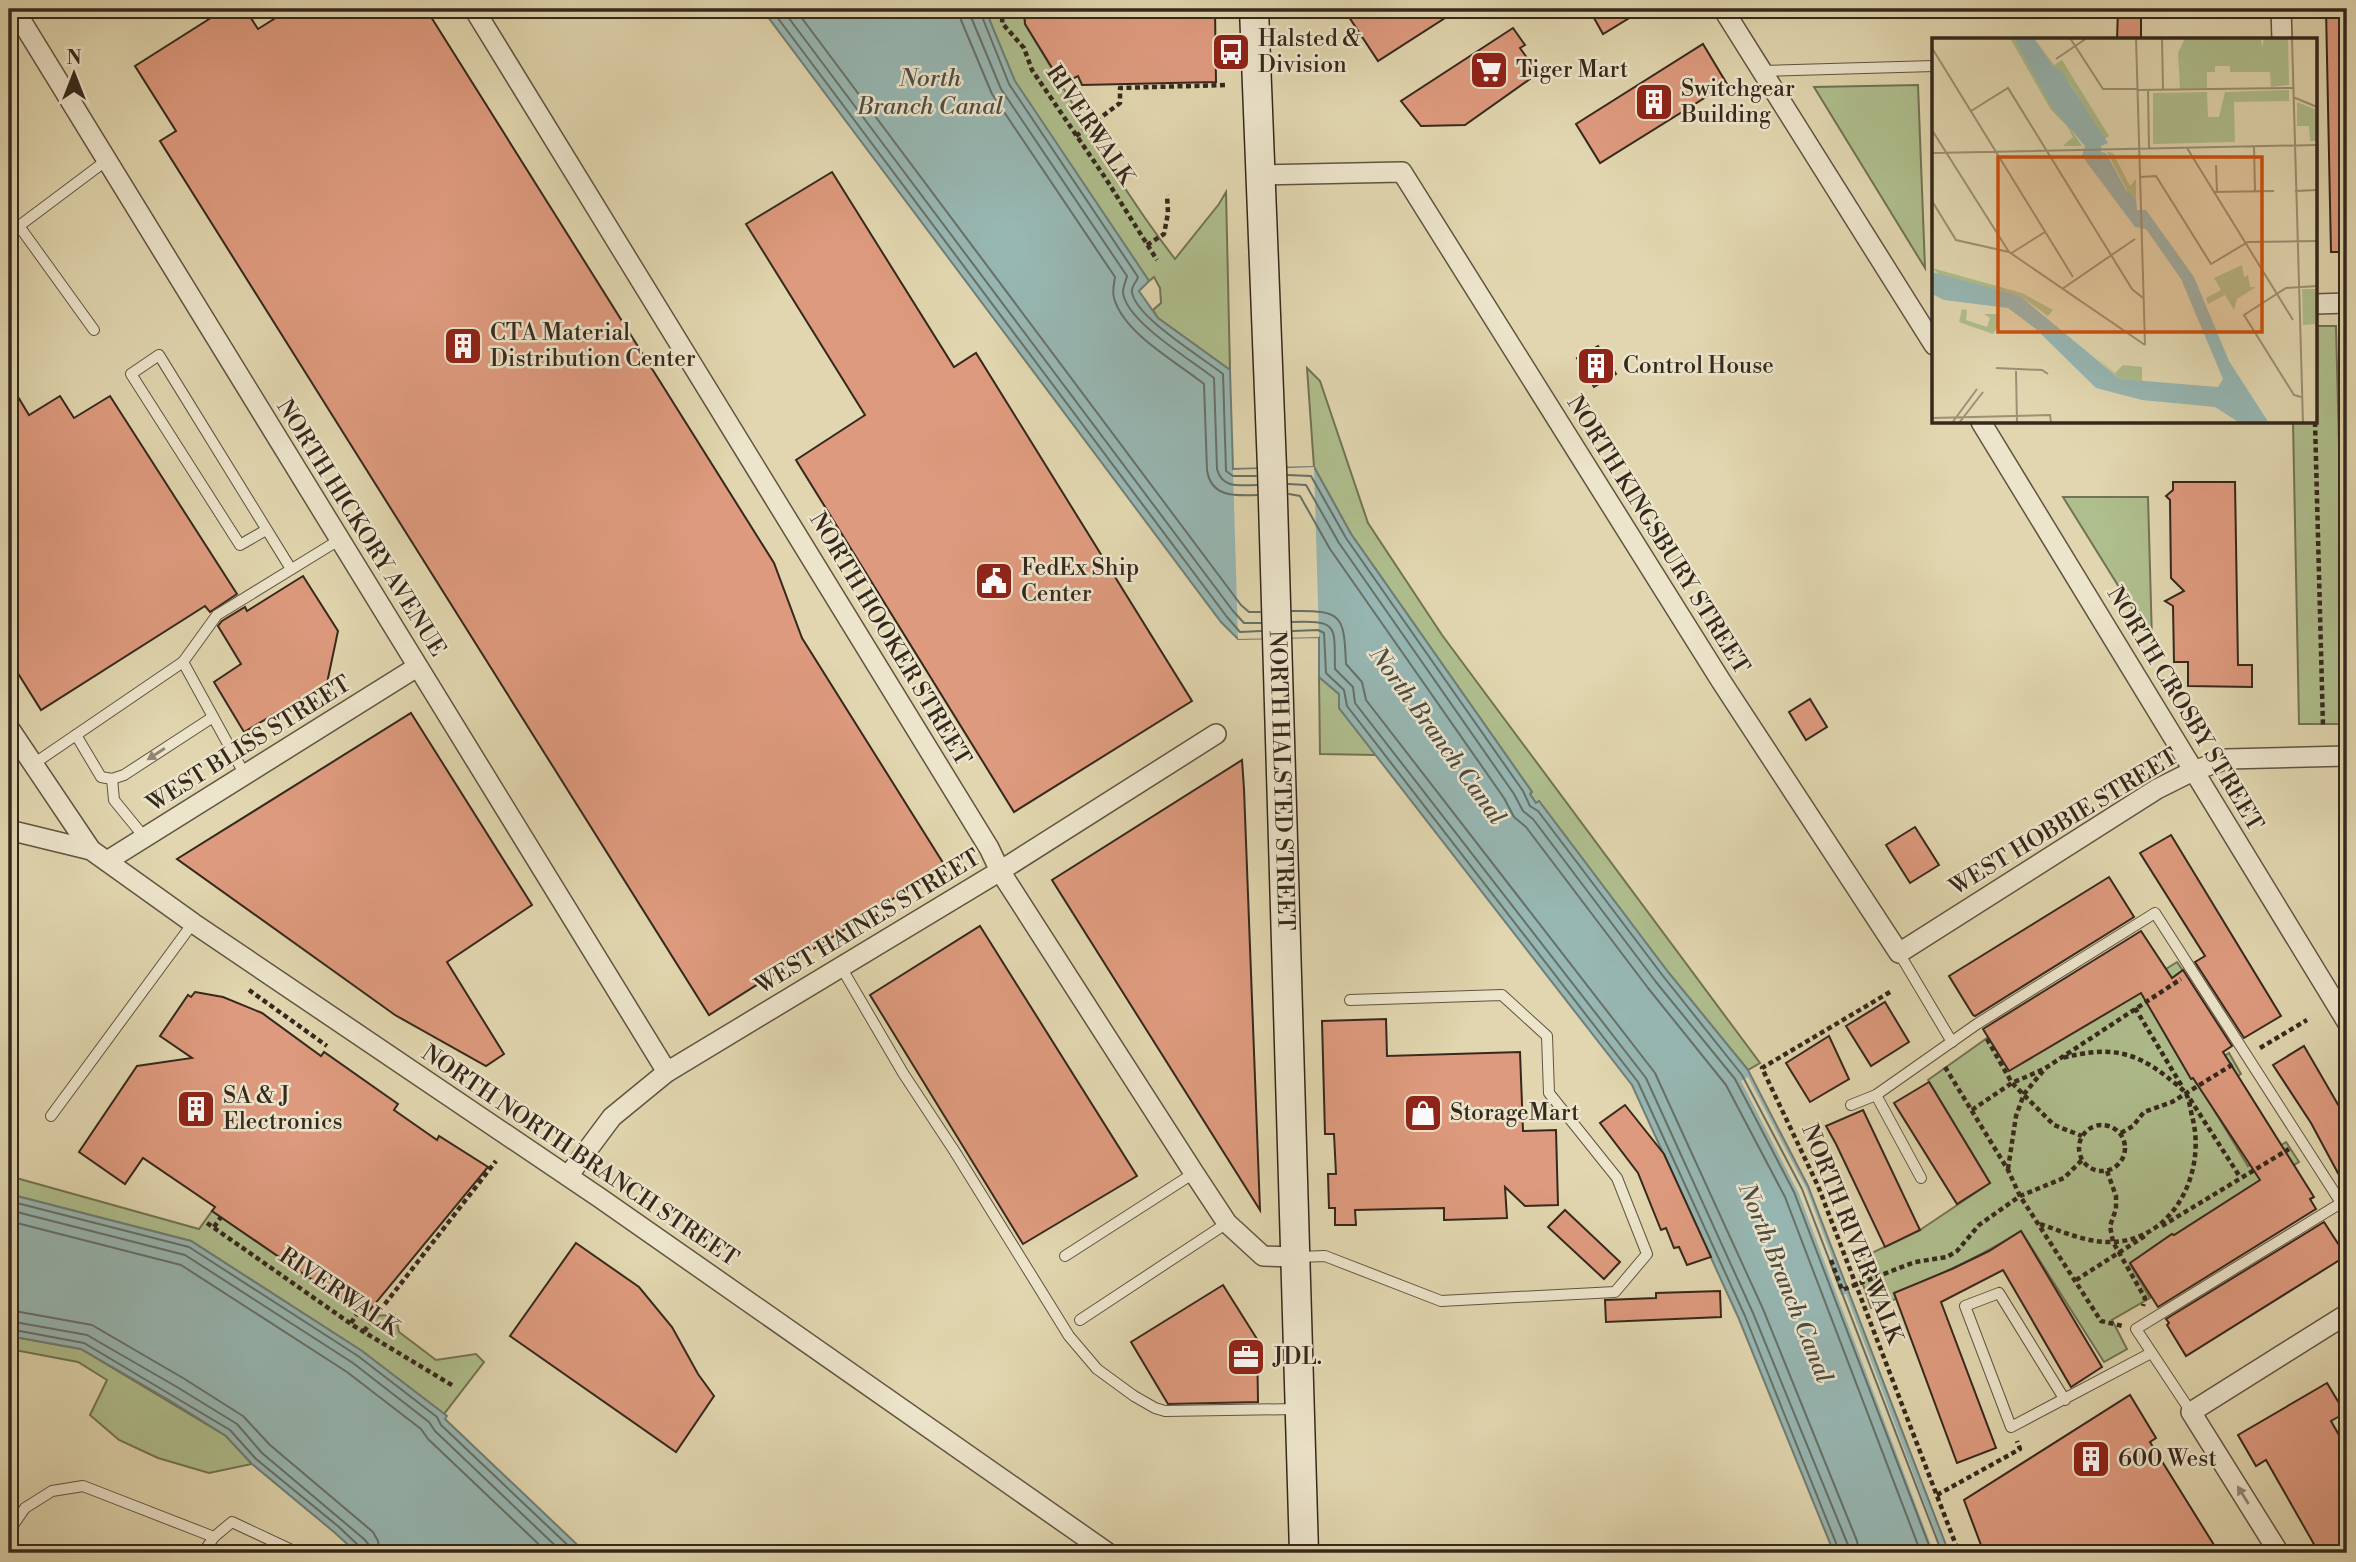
<svg xmlns="http://www.w3.org/2000/svg" width="2356" height="1562" viewBox="0 0 2356 1562" font-family="'Libre Bodoni',serif">
<rect width="100%" height="100%" fill="#e1d6af"/>
<filter id="stains"><feTurbulence type="fractalNoise" baseFrequency=".00286" numOctaves="4"/><feColorMatrix values="0 0 0 0 .2 0 0 0 0 .09 0 0 0 0 .02 0 0 0 .5 -.17"/></filter>
<radialGradient id="worn" r=".72"><stop offset=".6" stop-color="#630" stop-opacity="0"/><stop offset="1" stop-color="#630" stop-opacity=".3"/></radialGradient>
<!-- green -->
<g fill="#afbe8d" stroke="#727354" stroke-width="2">
<path d="M985,9h39l1,15c48,79 93,161 150,235l44,-55 7,-12 4,178 -72,-52 -5,-8 8,-7 -1,-15 -6,-11 -5,4 -135,-200z"/>
<polygon points="1918,85 1925,268 1814,87"/>
<polygon points="2316,326 2336,326 2346,724 2299,724 2293,422 2316,422"/>
<polygon points="1307,368 1320,381 1368,523 1442,635 1760,1063 1748,1070 1668,972 1539,801 1536,803 1530,794 1532,792 1351,534 1314,467"/>
<polygon points="2063,497 2148,497 2152,640"/>
<polygon points="1319,677 1339,694 1339,708 1376,755 1320,754"/>
<path d="M2177,962l13,19 2,96 37,-24 12,21 -36,21 43,71 38,-24 13,20 -169,102 20,34 -38,22 15,29 -23,13 -83,-131c-40,25 -82,45 -127,62l2,6 -25,9 -16,-47 65,-31 70,-47 -62,-103 62,-44 20,31z"/>
<polygon points="9,1176 199,1229 212,1211 365,1316 395,1315 399,1332 436,1360 476,1354 484,1362 444,1414 362,1351 191,1241 9,1194"/>
<polygon points="9,1336 81,1349 226,1436 252,1464 209,1473 158,1458 119,1440 90,1415 107,1380 78,1362 9,1349"/>
</g>
<!-- water -->
<g fill="#97b7b3" stroke="#707e77" stroke-width="2">
<polygon points="762,9 985,9 1015,81 1149,281 1139,291 1158,318 1230,370 1233,469 1314,467 1351,534 1532,792 1530,794 1536,803 1539,801 1668,972 1748,1070 1808,1186 1949,1553 1834,1553 1739,1319 1632,1085 1339,708 1339,694 1319,677 1319,637 1238,639 1221,622"/>
<polygon points="9,1194 191,1241 362,1351 447,1416 445,1419 586,1553 357,1553 334,1532 252,1464 226,1436 169,1400 81,1349 9,1336"/>
</g>
<!-- pier -->
<g fill="#e1d6af">
<polygon points="1314,467 1319,637 1238,639 1233,470"/>
<polygon points="1748,1077 1807,1190 1833,1260 1829,1262 1841,1295 1846,1294 1943,1553 1934,1553 1799,1194 1741,1081"/>
</g>
<g fill="none" stroke-linecap="round" stroke-linejoin="round">
<!-- shore -->
<g stroke="#667068" stroke-width="2">
<polyline points="771,9 1227,617 1240,632 1261,631"/>
<polyline points="782,9 1233,611 1244,623 1261,623"/>
<polyline points="795,9 1241,605 1249,612 1260,612"/>
<path d="M959,9l2,11 31,74 123,183c-1,7 -3,14 -1,21 10,36 63,64 90,86l3,86c4,27 27,26 50,25"/>
<path d="M970,9l1,8 30,72 126,187c-1,5 -4,11 -4,16 2,29 70,69 91,86l3,91c5,20 23,16 40,16"/>
<path d="M979,9l30,75 129,193c-1,5 -7,9 -6,15 3,25 71,66 91,82l3,97 7,5h23"/>
<polyline points="1288,475 1311,476 1346,538 1523,791 1530,806 1538,811 1663,976 1742,1075 1802,1189 1942,1553"/>
<polyline points="1288,484 1306,485 1339,543 1514,794 1523,811 1533,819 1656,982 1735,1079 1794,1192 1932,1553"/>
<polyline points="1289,494 1300,496 1330,549 1504,798 1514,817 1526,827 1648,988 1726,1085 1785,1197 1921,1553"/>
<path d="M1292,611c51,-1 52,5 54,53l16,18 4,18 289,373 108,236 94,232 2,12"/>
<path d="M1292,622c48,-2 42,5 43,47l18,18 2,16 291,375 107,235 95,232 1,8"/>
<polyline points="1293,631 1318,630 1324,633 1326,673 1344,690 1347,706 1638,1082 1745,1316 1840,1553"/>
<polyline points="9,1201 189,1247 358,1356 437,1417 441,1425 576,1553"/>
<polyline points="9,1210 185,1255 353,1363 429,1422 435,1431 563,1553"/>
<polyline points="9,1221 181,1265 347,1372 421,1429 428,1439 548,1553"/>
<polyline points="9,1310 92,1325 183,1378 243,1416 270,1445 373,1532 378,1541 380,1553"/>
<polyline points="9,1321 87,1335 177,1387 237,1424 262,1453 364,1539 369,1545 370,1553"/>
<polyline points="9,1329 84,1343 230,1430 256,1459 339,1527 359,1546 361,1553"/>
</g>
</g>
<!-- building -->
<g fill="#de9a7e" stroke="#35281c" stroke-width="2">
<polygon points="225,9 245,9 258,29 290,9 426,9 774,563 802,638 945,866 709,1015 160,141 176,131 135,66"/>
<polygon points="1024,9 1215,9 1216,82 1082,85 1078,76 1062,84 1025,24"/>
<polygon points="1363,9 1459,9 1378,61 1349,17"/>
<polygon points="1589,9 1644,9 1603,34"/>
<polygon points="2118,9 2141,9 2141,40 2117,40"/>
<polygon points="2326,9 2347,9 2347,252 2331,252"/>
<polygon points="1513,28 1525,45 1520,48 1530,62 1530,79 1465,125 1421,126 1401,101"/>
<polygon points="1703,44 1727,84 1600,163 1576,124"/>
<polygon points="832,172 954,367 976,353 1192,701 1014,812 796,460 865,415 746,224"/>
<polygon points="1598,346 1616,374 1594,387 1577,358"/>
<polygon points="9,382 29,415 60,396 74,418 110,396 237,594 210,612 205,606 41,710 9,659"/>
<polygon points="2173,482 2235,482 2238,665 2252,665 2252,687 2188,686 2188,662 2174,662 2173,606 2165,601 2184,591 2171,578 2170,500 2166,496 2173,490"/>
<polygon points="303,576 338,631 327,683 244,732 214,682 241,664 218,626 222,621 245,607 247,611"/>
<polygon points="1810,699 1827,727 1806,740 1789,712"/>
<polygon points="411,713 532,905 447,962 504,1054 486,1066 395,1015 177,859"/>
<polygon points="1242,760 1244,789 1260,1210 1052,880"/>
<polygon points="1915,827 1939,865 1910,883 1886,845"/>
<polygon points="2171,835 2281,1016 2244,1038 2195,962 2205,956 2140,853"/>
<polygon points="2109,877 2134,917 1975,1016 1973,1015 1949,976"/>
<polygon points="980,926 1137,1176 1023,1244 870,995"/>
<polygon points="2141,931 2172,978 2183,970 2232,1046 2223,1052 2314,1197 2310,1199 2316,1209 2158,1307 2130,1263 2172,1234 2174,1235 2260,1180 2193,1078 2191,1079 2141,993 2009,1071 1983,1029"/>
<polygon points="195,992 223,997 262,1013 321,1056 324,1052 398,1104 394,1110 437,1140 439,1136 488,1167 365,1316 212,1211 215,1207 143,1158 125,1184 79,1152 137,1066 192,1058 160,1036 188,995 191,997"/>
<polygon points="1885,1002 1909,1042 1871,1066 1846,1026"/>
<polygon points="1386,1019 1387,1056 1520,1052 1523,1131 1556,1130 1558,1205 1525,1206 1505,1187 1507,1218 1444,1220 1444,1208 1355,1210 1356,1225 1335,1225 1335,1208 1329,1208 1328,1174 1336,1174 1334,1134 1325,1134 1322,1021"/>
<polygon points="1829,1036 1849,1079 1810,1102 1786,1063"/>
<polygon points="2304,1046 2347,1120 2347,1190 2311,1123 2273,1065"/>
<polygon points="1929,1082 1990,1183 1957,1204 1894,1103"/>
<polygon points="1625,1105 1664,1154 1711,1257 1687,1265 1679,1247 1674,1248 1666,1228 1661,1230 1638,1173 1600,1123"/>
<polygon points="1863,1110 1920,1230 1885,1247 1836,1144 1826,1126"/>
<polygon points="1565,1210 1620,1262 1604,1279 1548,1227"/>
<polygon points="2324,1222 2346,1256 2186,1356 2167,1325 2169,1323 2166,1319"/>
<polygon points="2021,1231 2102,1367 2071,1387 2003,1270 1941,1302 1996,1448 1957,1463 1894,1293 1952,1269 1989,1251"/>
<polygon points="576,1243 639,1287 672,1327 698,1374 714,1396 676,1452 510,1336"/>
<polygon points="1223,1285 1257,1339 1258,1402 1168,1404 1131,1342"/>
<polygon points="1720,1291 1721,1317 1606,1322 1605,1300 1656,1298 1656,1293"/>
<polygon points="2327,1383 2345,1413 2331,1421 2347,1449 2347,1553 2319,1553 2266,1460 2256,1466 2238,1435"/>
<polygon points="2130,1395 2156,1438 2150,1442 2219,1553 1984,1553 1964,1500"/>
</g>
<g fill="none" stroke-linecap="round" stroke-linejoin="round">
<defs>
<g id="lane">
<polyline points="1763,71 1934,66"/>
<polyline points="94,330 19,226 107,160"/>
<polyline points="266,530 240,545 131,374 159,355 291,569"/>
<polyline points="183,662 245,775"/>
<polyline points="76,735 101,777 112,779 124,775 213,717"/>
<polyline points="32,765 183,662 217,615 339,540"/>
<polyline points="112,779 114,800 145,838"/>
<polyline points="1899,953 1952,1042"/>
<polyline points="841,967 903,1073 955,1152 1069,1336 1097,1369 1134,1396 1155,1408 1165,1411 1296,1409"/>
<polyline points="1876,1095 1921,1178"/>
<polyline points="1851,1105 1876,1095 1977,1024 2155,913 2347,1212"/>
<polyline points="51,1116 193,923"/>
<polyline points="1065,1256 1194,1173"/>
<polyline points="1299,1257 1325,1256 1441,1301 1615,1292 1647,1254 1617,1178 1549,1093 1547,1036 1502,995 1350,1000"/>
<polyline points="1080,1320 1227,1223"/>
<polyline points="2065,1400 1999,1293 1965,1306 2011,1427 2151,1353"/>
<polyline points="2191,1412 2136,1329 2341,1203"/>
<polyline points="9,1531 25,1508 52,1491 83,1486 214,1537 203,1553"/>
<polyline points="214,1537 232,1522 298,1553"/>
</g>
<g id="street">
<polyline points="14,9 667,1072"/>
<polyline points="474,9 989,848 1000,871 1194,1173 1227,1223 1263,1256 1295,1257"/>
<polyline points="1723,9 1934,345"/>
<polyline points="2281,9 2282,40"/>
<polyline points="1260,175 1402,172 1721,681 1899,953 2157,789 2193,771 2227,759 2347,756"/>
<polyline points="2316,304 2347,303"/>
<polyline points="1981,422 2347,1022"/>
<polyline points="9,728 91,850"/>
<polyline points="9,830 91,850 193,923 600,1198 1108,1553"/>
<polyline points="107,861 417,667"/>
<polyline points="568,1176 612,1117 667,1072 1000,871 1216,734"/>
<polyline points="2279,1553 2191,1412 2347,1314"/>
</g>
<g id="secondary">
<path id="s1" d="M1254,9l18,459 32,1085"/>
</g>
</defs>
<!-- lane casing -->
<use href="#lane" stroke="#605441" stroke-width="12"/>
<!-- street casing -->
<use href="#street" stroke="#605441" stroke-width="22"/>
<!-- secondary casing -->
<use href="#secondary" stroke="#35281c" stroke-width="31"/>
<!-- path -->
<g stroke="#35281c" stroke-width="4.5" stroke-dasharray="5 3.5" stroke-linecap="butt">
<polyline points="1003,9 1002,23 1024,48 1032,70 1106,179 1157,260"/>
<polyline points="1076,136 1120,103 1120,88 1226,85"/>
<polyline points="1147,245 1164,234 1168,213 1167,195"/>
<polyline points="2315,422 2323,727"/>
<polyline points="249,990 327,1046"/>
<polyline points="1890,992 1762,1068 1818,1186 1959,1553"/>
<polyline points="2135,1008 2183,1088"/>
<polyline points="1987,1039 2012,1083 2054,1125 2082,1136"/>
<polyline points="2260,1048 2307,1020"/>
<polyline points="1945,1067 2008,1170 2020,1196 2101,1321 2123,1326"/>
<polyline points="2190,1099 2240,1177"/>
<polyline points="1972,1110 2012,1083 2044,1069 2181,979"/>
<circle cx="2102" cy="1148" r="23"/>
<polyline points="2121,1133 2133,1126 2144,1112 2172,1102 2235,1063"/>
<polyline points="2008,1169 2016,1116 2024,1094 2043,1071"/>
<polyline points="2107,1171 2116,1196 2116,1209 2110,1226 2113,1242 2145,1298 2143,1306"/>
<polyline points="207,1223 354,1326 455,1387"/>
<path d="M2040,1224c24,8 47,19 73,18 62,-3 94,-71 79,-126 -2,-8 -3,-20 -8,-25 -5,-5 -12,-10 -17,-14 -35,-28 -62,-30 -105,-19"/>
<polyline points="2162,1226 2289,1149"/>
<polyline points="214,1227 221,1217"/>
<polyline points="1831,1260 1842,1290 1915,1262 1947,1257 1957,1251 1979,1225 2020,1196 2064,1178 2082,1160"/>
<polyline points="2076,1280 2145,1236"/>
<polyline points="351,1323 359,1311"/>
<polyline points="364,1331 496,1161"/>
<polyline points="1937,1495 2020,1449 2017,1441"/>
</g>
<!-- lane -->
<use href="#lane" stroke="#ece4cb" stroke-width="10"/>
<!-- street -->
<use href="#street" stroke="#ece4cb" stroke-width="19"/>
<!-- secondary -->
<use href="#secondary" stroke="#ece4cb" stroke-width="28"/>
</g>
<!-- one-way arrows -->
<defs><path id="oneway-solid" d="M-6-.8H1V-3.2L6.5 0L1 3.2V.8H-6Z" transform="scale(1.75)"/></defs>
<g fill="#908674">
<use href="#oneway-solid" transform="translate(156 754) rotate(147)"/>
<use href="#oneway-solid" transform="translate(2243 1495) rotate(-122)"/>
</g>
<!-- icons -->
<defs>
<symbol id="bus-square" viewBox="-11 -11 22 22"><rect x="-9" y="-9" width="18" height="18" rx="4" fill="#8f2418" stroke="#ece4cb"/><path d="M-5-6H5V4H4V6H2V4H-2V6H-4V4H-5ZM-3.5-4V0h7V-4ZM-3.5 1.2v1.5H-2V1.2ZM2 1.2v1.5H3.5V1.2Z" fill="#fff"/></symbol>
<symbol id="supermarket-square" viewBox="-11 -11 22 22"><rect x="-9" y="-9" width="18" height="18" rx="4" fill="#8f2418" stroke="#ece4cb"/><path d="M-6-5.5h2.5l.6 2H6L4.5 2H-2.5L-4.4-4H-6ZM-1.5 3.2a1.3 1.3 0 1 0 .1 0ZM3 3.2a1.3 1.3 0 1 0 .1 0Z" fill="#fff"/></symbol>
<symbol id="building-square" viewBox="-11 -11 22 22"><rect x="-9" y="-9" width="18" height="18" rx="4" fill="#8f2418" stroke="#ece4cb"/><path d="M-4-6H4V6H1V3H-1V6H-4ZM-2.5-4.3h1.7v1.8h-1.7ZM.8-4.3h1.7v1.8H.8ZM-2.5-1h1.7V.8h-1.7ZM.8-1h1.7V.8H.8Z" fill="#fff"/></symbol>
<symbol id="civic-square" viewBox="-11 -11 22 22"><rect x="-9" y="-9" width="18" height="18" rx="4" fill="#8f2418" stroke="#ece4cb"/><path d="M-.6-6.5H3V-4.5H.6V-3L4-1V1h2V6H-6V1h2V-1L-.6-3ZM-1.2 2.5V6h2.4V2.5Z" fill="#fff"/></symbol>
<symbol id="shop-square" viewBox="-11 -11 22 22"><rect x="-9" y="-9" width="18" height="18" rx="4" fill="#8f2418" stroke="#ece4cb"/><path d="M-5-2.5h2.3a2.7 3.5 0 0 1 5.4 0H5L5.5 6h-11ZM-1.5-2.5h3a1.5 2.3 0 0 0-3 0Z" fill="#fff"/></symbol>
<symbol id="office-square" viewBox="-11 -11 22 22"><rect x="-9" y="-9" width="18" height="18" rx="4" fill="#8f2418" stroke="#ece4cb"/><path d="M-6-3h4V-5.5h4V-3h4V5H-6ZM-1-4.5V-3h2v-1.5ZM-6 0V1H6V0Z" fill="#fff"/></symbol>
</defs>
<g fill-rule="evenodd">
<use href="#bus-square" x="1209" y="30" width="44" height="44"/>
<use href="#supermarket-square" x="1467" y="48" width="44" height="44"/>
<use href="#building-square" x="1632" y="80" width="44" height="44"/>
<use href="#building-square" x="441" y="324" width="44" height="44"/>
<use href="#building-square" x="1574" y="344" width="44" height="44"/>
<use href="#civic-square" x="972" y="559" width="44" height="44"/>
<use href="#building-square" x="174" y="1087" width="44" height="44"/>
<use href="#shop-square" x="1401" y="1091" width="44" height="44"/>
<use href="#office-square" x="1224" y="1335" width="44" height="44"/>
<use href="#building-square" x="2069" y="1437" width="44" height="44"/>
</g>
<g text-anchor="middle" dominant-baseline="central" stroke-width="5" stroke-linejoin="round" paint-order="stroke">
<!-- poi labels -->
<g font-size="23" fill="#35281c" stroke="#ece4cb" text-anchor="start">
<text x="1258" y="39">Halsted &amp;<tspan x="1258" dy="26">Division</tspan></text>
<text x="1516" y="70">Tiger Mart</text>
<text x="1681" y="89">Switchgear<tspan x="1681" dy="26">Building</tspan></text>
<text x="490" y="333">CTA Material<tspan x="490" dy="26">Distribution Center</tspan></text>
<text x="1623" y="366">Control House</text>
<text x="1021" y="568">FedEx Ship<tspan x="1021" dy="26">Center</tspan></text>
<text x="223" y="1096">SA &amp; J<tspan x="223" dy="26">Electronics</tspan></text>
<text x="1450" y="1113">StorageMart</text>
<text x="1273" y="1357">JDL.</text>
<text x="2118" y="1459">600 West</text>
</g>
<!-- street labels -->
<g font-size="23" fill="#35281c" stroke="#ece4cb">
<text transform="translate(1090 125) rotate(56)">RIVERWALK</text>
<text transform="translate(361 528) rotate(58)">NORTH HICKORY AVENUE</text>
<text transform="translate(1658 535) rotate(58)">NORTH KINGSBURY STREET</text>
<text transform="translate(890 639) rotate(59)">NORTH HOOKER STREET</text>
<text transform="translate(2185 709) rotate(59)">NORTH CROSBY STREET</text>
<text transform="translate(249 744) rotate(-32)">WEST BLISS STREET</text>
<text stroke="none"><textPath href="#s1" startOffset="772">NORTH HALSTED STREET</textPath></text>
<text transform="translate(2064 822) rotate(-31)">WEST HOBBIE STREET</text>
<text transform="translate(868 922) rotate(-31)">WEST HAINES STREET</text>
<text transform="translate(580 1156) rotate(34)">NORTH NORTH BRANCH STREET</text>
<text transform="translate(1852 1234) rotate(68)">NORTH RIVER WALK</text>
<text transform="translate(339 1292) rotate(34)">RIVERWALK</text>
</g>
<!-- water labels -->
<g font-size="24" font-style="italic" fill="#4e4c42" stroke="#ece4cb">
<text x="930" y="79">North<tspan x="930" dy="28">Branch Canal</tspan></text>
<text transform="translate(1437 736) rotate(54)">North Branch Canal</text>
<text transform="translate(1785 1283) rotate(68)">North Branch Canal</text>
</g>
</g>
<!-- overview -->
<g transform="translate(1932 38)">
<rect width="385" height="385" fill="#e1d6af"/>
<path d="M78,0h4l20,31 8,19 40,58h-19l10,-9 -6,-11 -16,-16zM102,0l20,27 8,-5 47,76 -5,3 -35,-57 -17,-17zM253,0h76l1,10 2,-10h24l1,47 -18,2 -1,-15h-40v-6h-15v6h-8v16l-27,1 -2,-36zM357,52v11l-55,1 1,40 -82,2v-51l54,-1 1,25h11l6,-25zM365,64l20,8v31h-7l-1,-15h-12zM175,114l6,1 17,33 6,-7v20l-8,-7zM310,227l2,12 4,-2 2,12h6l-19,12 -3,11 -9,-15 -17,9 -2,-6 15,-8 -7,-12zM0,230l90,25 31,17 -5,6 -28,-20 -78,-19zM370,251h15v35l-14,1zM30,271l5,1 -1,10 21,7 3,-9 -6,-4h13v14l-4,6 -34,-12zM162,317l21,18 8,-8 19,2v14l-22,-2z" fill="#afbe8d"/>
<path d="M82,0h20l18,27 10,7 46,71 -7,3v6l5,1 20,37 10,9 1,11h9l48,67 35,84 40,62h-29l-25,-16 -73,-7 -46,-12 -60,-59 -28,-21 -64,-8 -12,-6v-22l88,24 100,83 98,8 5,-8 -42,-100 -35,-50 -11,-2 -53,-71 3,-10 -34,-40z" fill="#97b7b3"/>
<path fill="none" stroke="#9c9074" stroke-width="2" d="M138,0l33,51h34M204,0l9,307M230,0l1,52M360,0l11,385M0,10l141,229M124,21l31,-21M205,52l156,-2M216,52l1,58M361,59l24,10M39,73l37,-23 124,201 11,9M0,92l77,122M322,108l1,45M255,110l106,172M0,115l385,-8M284,127l1,27M208,139l16,-1 55,88 37,-22 69,-1M363,153l22,-1M281,154l61,-1M0,163l24,39 53,12 136,93M78,216l35,-22M130,251l73,-50M64,330l46,2 6,4M84,333l1,52M369,359l-7,-2 -50,-80 42,-27 31,-2M0,380l118,-3 1,8M20,385l25,-34M27,385l24,-31"/>
<path fill="#cd520e" fill-opacity="0.15" stroke="#cd520e" stroke-width="3.5" d="M66,119h264v175h-264z"/>
<rect width="385" height="385" fill="none" stroke="#35281c" stroke-width="3.5"/>
</g>
<!-- margin -->
<rect width="2356" height="1562" fill="none" stroke="#e1d6af" stroke-width="35"/>
<rect x="10" y="10" width="2335" height="1541" fill="none" stroke="#35281c" stroke-width="3.5"/>
<rect x="18" y="18" width="2321" height="1527" fill="none" stroke="#35281c" stroke-width="2"/>
<!-- north arrow -->
<g transform="translate(74 74)" stroke="#ece4cb" stroke-width="5" paint-order="stroke">
<path d="M0-5L12 26L0 18L-12 26Z" fill="#35281c"/>
<text y="-10" font-size="19" font-weight="bold" text-anchor="middle" fill="#35281c">N</text>
</g>
<rect width="100%" height="100%" filter="url(#stains)"/>
<rect width="100%" height="100%" fill="url(#worn)"/>
</svg>
